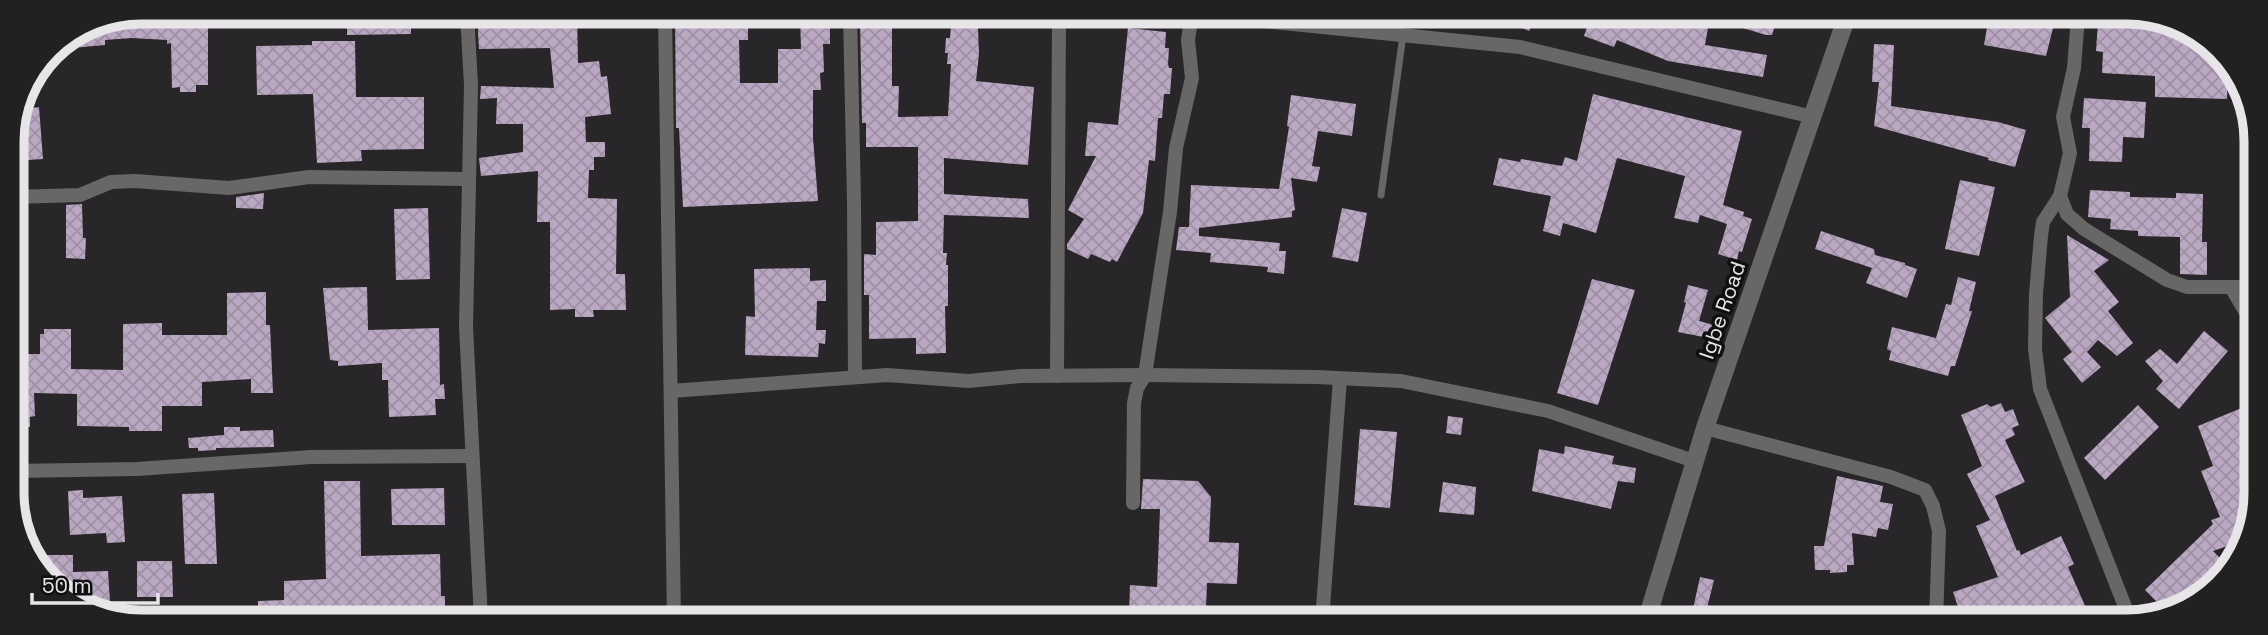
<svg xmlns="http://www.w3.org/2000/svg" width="2268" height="635" viewBox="0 0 2268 635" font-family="'Space Grotesk',sans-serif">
<defs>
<pattern id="building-cross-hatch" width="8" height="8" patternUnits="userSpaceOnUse" patternTransform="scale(1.75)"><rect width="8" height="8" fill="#baa8c3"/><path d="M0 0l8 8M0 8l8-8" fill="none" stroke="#9d8fa4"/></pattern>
</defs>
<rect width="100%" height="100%" fill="#282629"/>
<!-- building -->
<g fill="url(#building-cross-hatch)">
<polygon points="142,12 208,12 208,85 196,85 196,92 180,92 180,87 172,88 171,43 167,44 167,40 132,38 105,40 105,45 50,50 93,22"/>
<polygon points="347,13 411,13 411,34 347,35"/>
<polygon points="477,13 577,13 578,63 599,61 601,77 607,76 611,114 585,117 586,142 605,142 605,157 594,157 594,170 589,170 588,198 617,199 616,274 625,274 626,310 593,310 594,317 575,317 575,309 550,310 550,222 537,222 538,171 481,176 479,158 523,152 523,124 496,124 497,98 480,99 481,86 554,88 550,48 479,49"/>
<polygon points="675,13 748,14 748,40 739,40 740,83 778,83 778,49 801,49 800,14 830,14 830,44 823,44 824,72 820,73 821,90 813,90 813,138 818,201 683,207 679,128 676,128"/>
<polygon points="1492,15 1536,15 1529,31"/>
<polygon points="1591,15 1710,16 1705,45 1767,55 1763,77 1668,61 1617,40 1614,47 1584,36"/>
<polygon points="1714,16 1778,16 1772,35 1766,35 1713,19"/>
<polygon points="1989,16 2056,16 2046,56 1984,45"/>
<polygon points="860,19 892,19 892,86 899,86 898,117 948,116 951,64 947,64 948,53 945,53 946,38 950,38 951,26 953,26 953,23 966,24 966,27 978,28 979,54 976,81 1034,87 1028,165 944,158 944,194 1028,199 1029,218 944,215 943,253 947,253 946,265 948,265 948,306 945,306 946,353 916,354 916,338 869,339 869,295 864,295 864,254 876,255 876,222 918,221 918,147 866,147 866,123 862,123"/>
<polygon points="2098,22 2148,25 2148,24 2173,24 2218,50 2228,68 2227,99 2155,97 2155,76 2102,73 2103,52 2096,51"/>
<polygon points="1128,28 1166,32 1165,48 1169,48 1168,64 1169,68 1172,68 1170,94 1164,94 1162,118 1158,118 1155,161 1149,160 1143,213 1117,262 1112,259 1110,262 1091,254 1088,259 1067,249 1067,244 1084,219 1068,210 1096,156 1085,156 1088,122 1118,125"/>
<polygon points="312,41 355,41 356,97 424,97 424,149 361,150 362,161 317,163 313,94 257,95 256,46 312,45"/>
<polygon points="1874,44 1894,45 1891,106 1998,122 2026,130 2015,167 1988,160 1989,158 1874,126 1879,82 1872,82"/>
<polygon points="1593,94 1742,131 1723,205 1744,212 1743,216 1752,219 1742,252 1739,251 1737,260 1718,254 1727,224 1700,215 1698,223 1674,218 1685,176 1617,158 1596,233 1563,223 1560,236 1543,231 1551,196 1493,185 1499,158 1520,162 1521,159 1562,166 1565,157 1577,161"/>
<polygon points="1291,95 1356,104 1352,136 1318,131 1312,166 1320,167 1317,182 1291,178 1295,210 1292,211 1292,217 1199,228 1199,236 1280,243 1279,251 1286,251 1284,274 1267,272 1268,267 1210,262 1211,253 1176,250 1179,227 1189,227 1191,185 1279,189 1289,127 1287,126"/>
<polygon points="2084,98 2146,102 2144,138 2123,137 2122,162 2089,161 2090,128 2082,128"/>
<polygon points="39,107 43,159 28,160 26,133 28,133 25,109"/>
<polygon points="1960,180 1995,187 1979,256 1945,249"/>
<polygon points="2090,190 2130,192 2130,197 2176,198 2176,193 2203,194 2202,242 2207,242 2207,275 2180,274 2180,237 2138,236 2138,231 2110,229 2111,219 2088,217"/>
<polygon points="264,193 263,209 236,208 236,197"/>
<polygon points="82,204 83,238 86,238 85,259 66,258 66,205"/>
<polygon points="428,208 430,279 396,280 394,209"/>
<polygon points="1342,208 1367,213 1358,262 1332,257"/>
<polygon points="1821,231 1874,249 1875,255 1905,263 1905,265 1917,269 1907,298 1866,283 1872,268 1815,249"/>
<polygon points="2067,235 2109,260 2094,271 2119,302 2108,311 2133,343 2117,356 2098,340 2087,352 2101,367 2082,383 2063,359 2072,352 2045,318 2070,297"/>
<polygon points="810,268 810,281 826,280 826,301 817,301 816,330 826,330 825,344 819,343 818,357 745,355 746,316 755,317 754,269"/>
<polygon points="1958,277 1976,282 1969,311 1972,311 1955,366 1951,366 1948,376 1889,360 1891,351 1887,349 1892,327 1936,338 1946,304 1951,305"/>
<polygon points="1592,279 1635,290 1598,405 1557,393"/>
<polygon points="1688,285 1708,290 1699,321 1714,325 1709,338 1678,332 1686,303 1684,302"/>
<polygon points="367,287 368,330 439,328 440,385 444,384 445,399 435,399 436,415 389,417 388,380 382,380 382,363 338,366 338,361 330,360 323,288"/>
<polygon points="266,292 266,325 270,325 273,393 251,393 251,379 202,382 202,406 162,406 162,431 129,431 129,427 77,426 77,394 34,393 35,416 30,417 30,427 14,427 14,354 40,354 40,334 44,334 44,329 71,329 71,369 123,370 123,324 162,323 162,335 227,335 227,293"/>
<polygon points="2204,331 2228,351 2179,409 2156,389 2163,381 2145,361 2160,349 2177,364"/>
<polygon points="2001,403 2005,412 2013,409 2019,425 2012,428 2015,435 2005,440 2025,482 1995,496 2017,551 2019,550 2021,555 2061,536 2074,564 2068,567 2086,608 2055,622 1963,622 1953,592 1998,577 1976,526 1990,520 1967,474 1982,466 1961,415 1987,404 1991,407"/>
<polygon points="2138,405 2159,427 2105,480 2084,458"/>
<polygon points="2244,407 2252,423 2251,526 2242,541 2213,551 2221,559 2212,566 2221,576 2211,591 2165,610 2145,590 2213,524 2211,520 2220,517 2201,471 2213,466 2198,426"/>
<polygon points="1448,416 1463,418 1461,435 1446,433"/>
<polygon points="224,427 240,427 240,431 273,430 274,447 216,448 216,450 198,451 198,448 189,448 188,438 224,435"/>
<polygon points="1360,429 1397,432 1390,508 1354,505"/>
<polygon points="1565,446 1614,456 1612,464 1636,468 1634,483 1618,481 1611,509 1532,491 1539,449 1564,454"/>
<polygon points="1837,476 1883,486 1880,502 1893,504 1888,530 1878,528 1876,537 1852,533 1854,565 1847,565 1847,572 1830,573 1830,570 1815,570 1814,546 1824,546"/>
<polygon points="1143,479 1198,481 1211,497 1209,542 1239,543 1237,584 1207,583 1206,607 1189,617 1129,615 1130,585 1157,587 1160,509 1141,509"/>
<polygon points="324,481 360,481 361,556 440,554 441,596 445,596 445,619 258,619 258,601 284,600 284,581 326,579"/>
<polygon points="1443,482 1476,487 1474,515 1439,512"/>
<polygon points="444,488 445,525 392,525 391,489"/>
<polygon points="83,490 83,498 122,496 125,542 107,543 106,533 70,535 68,491"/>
<polygon points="214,493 217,564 185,564 182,494"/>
<polygon points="45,555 73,555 73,572 108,571 111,618 45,579 39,568 45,568"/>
<polygon points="137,561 172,561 173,597 137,597"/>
<polygon points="1700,577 1714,580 1706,612 1693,609"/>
</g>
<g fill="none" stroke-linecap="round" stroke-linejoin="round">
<!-- service -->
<polyline stroke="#696666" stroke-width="7" points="1381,195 1403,35"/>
<!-- minor -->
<g stroke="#696666" stroke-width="14">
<polyline points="467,13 471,85 466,327 481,619"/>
<polyline points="665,13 674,620"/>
<polyline points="850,14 854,201 855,376"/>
<polyline points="1193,14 1520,47 1813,117"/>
<polyline points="2078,16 2074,68 2063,117 2070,153 2060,196 2043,222 2041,236 2036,294 2035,349 2040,389 2131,622"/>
<polyline points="2060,196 2067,214 2084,229 2167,280 2187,287 2253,287"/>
<polyline points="13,197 80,195 111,182 135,181 229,188 309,177 468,179"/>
<polyline points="2231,287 2252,323"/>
<polyline points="2252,346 2252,322"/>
<polyline points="1057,376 1059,14"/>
<polyline points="671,391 887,375 969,381 1021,376 1145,375 1316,377 1401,381 1548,411 1694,461"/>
<polyline points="1705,428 1891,477 1925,490 1933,506 1939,531 1936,622"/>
<polyline points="14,471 137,469 311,457 472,456"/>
<polyline points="1133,503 1134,403 1137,388 1145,375 1170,212 1176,148 1192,78 1188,40 1192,14"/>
<polyline points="1322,621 1340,379"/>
</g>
<!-- tertiary -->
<polyline stroke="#696666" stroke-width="18" points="1646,622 1705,428 1847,16"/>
</g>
<g text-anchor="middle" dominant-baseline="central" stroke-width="7" stroke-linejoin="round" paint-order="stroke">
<!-- street labels -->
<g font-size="21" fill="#e7e5e7" stroke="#101011">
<text transform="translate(1722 310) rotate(-71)">Igbe Road</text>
</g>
</g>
<!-- crop -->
<path d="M0 0H2268V635H0ZM141 24H2127A117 117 0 0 1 2244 141V493A117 117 0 0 1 2127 610H141A117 117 0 0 1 24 493V141A117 117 0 0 1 141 24Z" fill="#212122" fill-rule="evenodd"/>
<path fill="none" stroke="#e7e5e7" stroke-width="9" d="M141 24H2127A117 117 0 0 1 2244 141V493A117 117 0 0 1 2127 610H141A117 117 0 0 1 24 493V141A117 117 0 0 1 141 24Z"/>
<!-- scale -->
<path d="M32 593v10h126v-10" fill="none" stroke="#e7e5e7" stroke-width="3.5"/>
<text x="42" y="593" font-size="21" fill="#e7e5e7" stroke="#101011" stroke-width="5" paint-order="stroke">50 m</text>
</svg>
